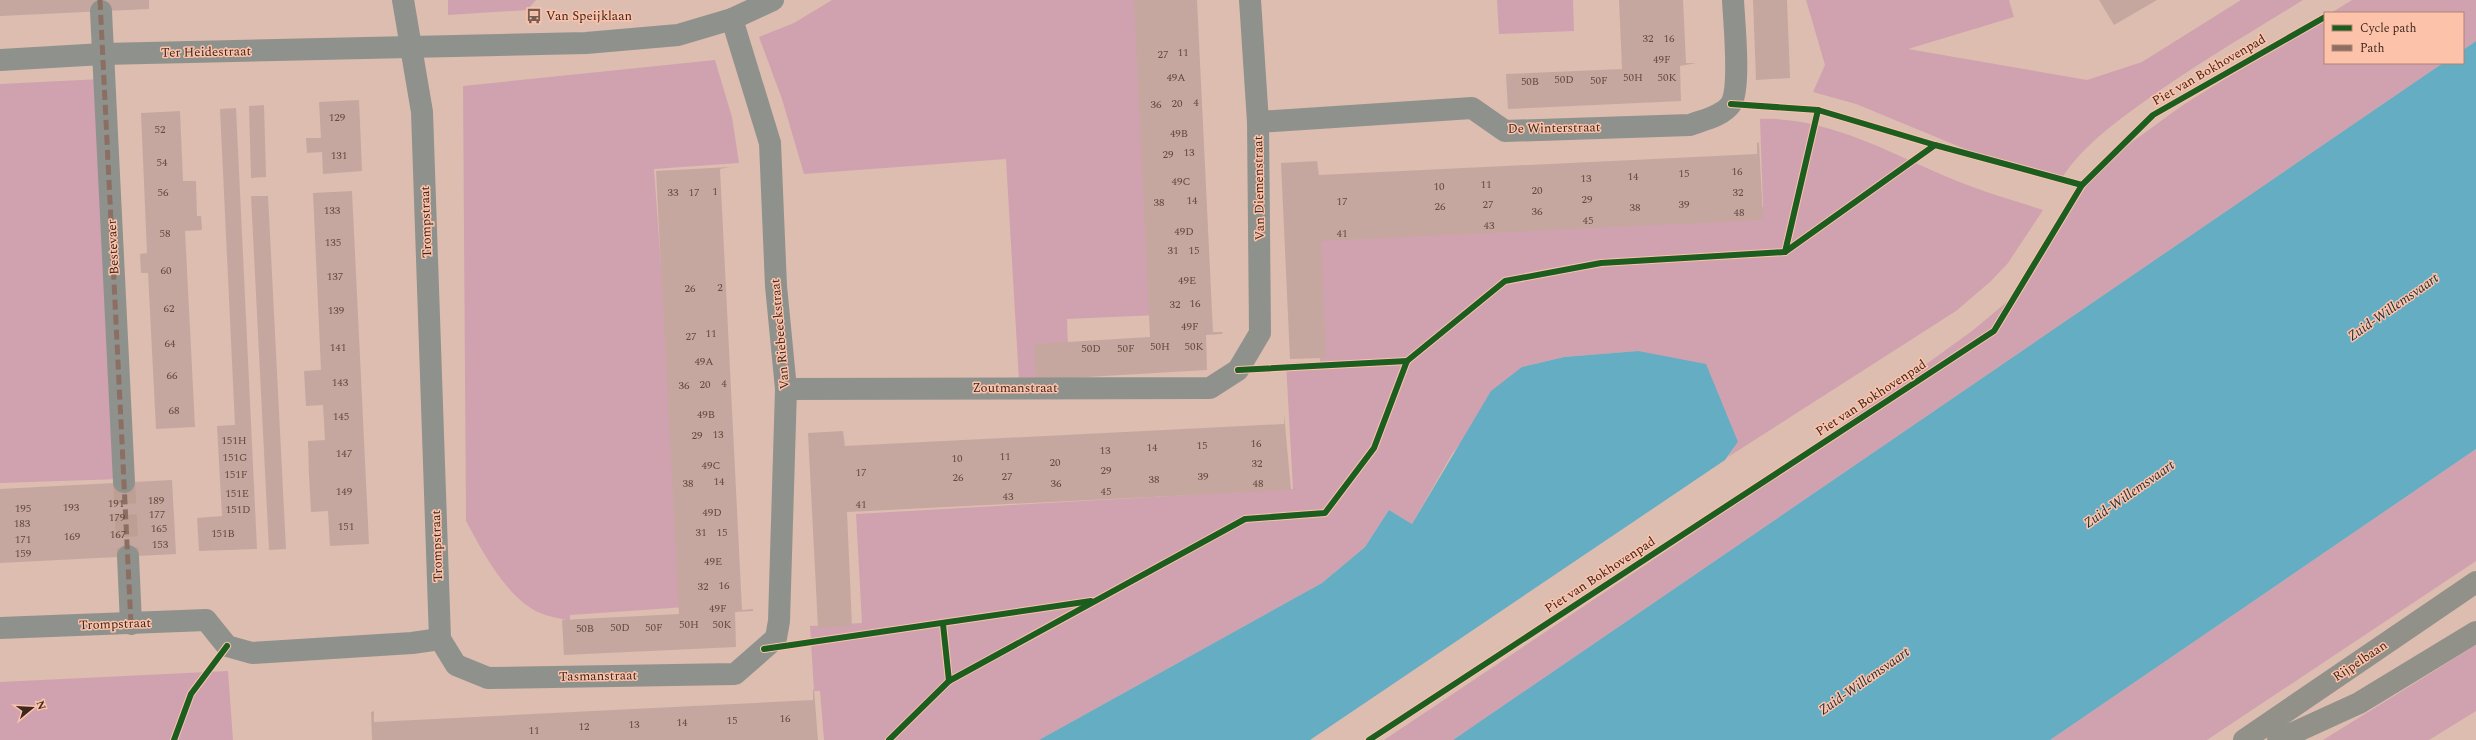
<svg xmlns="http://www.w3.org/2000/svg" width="2476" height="740" viewBox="0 0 2476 740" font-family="Spectral,serif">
<rect width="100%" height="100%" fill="#ddbdb0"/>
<!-- green -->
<g fill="#d0a2af">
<polygon points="448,0 536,0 527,10 448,15"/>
<polygon points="832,0 1144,0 1158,315 1067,319 1069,377 1019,381 1006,159 804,174 782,99 759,37 794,23"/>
<polygon points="1497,0 1573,0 1574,31 1499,34"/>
<path d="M1806,0h203l5,17 -106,32 179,31 55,-18 99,-62h62c-55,34 -112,67 -165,106 -29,21 -59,44 -78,75l-78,-25 -126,-52 -43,-12 12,-27z"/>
<polygon points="2352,0 2476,0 2476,41 2463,50 2463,13 2331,13"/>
<polygon points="2325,16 2325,63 2443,63 1453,740 1384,740 1696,531 1972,331 2008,301 2028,279 2090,180 2125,147 2183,105"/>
<path d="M715,60l17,57 7,46 -85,6 32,438 -116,8v6c-10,-3 -21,-4 -30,-8 -32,-13 -58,-62 -74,-92l-3,-435z"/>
<polygon points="101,79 120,479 0,483 0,84"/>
<path d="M1760,119c74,-3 143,42 210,67 24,9 49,16 73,24l-35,53 -18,19 -34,29 -228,146 10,-15 -100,-91 -74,6 -42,10 -70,87 -40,70 -23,-14 -24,37 -43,36 -283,157h-215l-4,-49h-6l-4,-65 52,-3 -6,-109 437,-25 -7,-126 34,-1 -2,-132 445,-23z"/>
<polygon points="2476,449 2476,561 2207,740 2050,740"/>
<polygon points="2476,645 2476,711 2429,740 2323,740"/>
<polygon points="228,671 233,740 0,740 0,682"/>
</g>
<!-- water -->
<g fill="#65adc3">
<polygon points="2476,41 2476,449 2050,740 1453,740 2443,63 2463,63 2463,50"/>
<polygon points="1638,351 1706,364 1738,442 1725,460 1310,740 1039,740 1322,583 1365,547 1389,510 1412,524 1491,391 1522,367 1564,357"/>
</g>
<!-- building -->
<g fill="#c6a7a0">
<polygon points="0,0 149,0 149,9 0,16"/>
<polygon points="1134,0 1197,0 1213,332 1223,332 1222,334 1206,335 1207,370 1036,380 1034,344 1150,337"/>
<polygon points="1619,0 1683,0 1686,63 1696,63 1680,66 1681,101 1508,109 1506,74 1622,69"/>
<polygon points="1753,0 1787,0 1790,78 1756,80"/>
<polygon points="2099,0 2157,0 2114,25"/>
<polygon points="359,100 362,171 323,174 322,152 307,153 306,138 321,138 319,102"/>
<polygon points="264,105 266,177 251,178 249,106"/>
<polygon points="236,108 257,549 199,551 197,518 222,516 217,426 235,425 220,109"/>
<polygon points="180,111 183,181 196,181 197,216 201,216 202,230 185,231 195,427 156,429 148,273 141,273 140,254 147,253 141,113"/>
<polygon points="1759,142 1763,220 1321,241 1326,358 1290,359 1281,163 1317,161 1319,175 1757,154 1757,143"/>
<polygon points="730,167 720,169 742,610 753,609 753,611 735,612 736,647 564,655 562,620 679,614 656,171"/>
<polygon points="352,191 369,544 330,546 328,511 311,512 309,475 308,441 325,440 323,405 306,406 304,371 321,370 313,193"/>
<polygon points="251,196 268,196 286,549 269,550"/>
<polygon points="1284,414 1291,490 847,512 852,626 818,628 808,433 843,431 845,446 1284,424"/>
<polygon points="172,480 176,554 0,563 0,489"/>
<polygon points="814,689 818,740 372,740 371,712 374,711 374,722 813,700 813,690"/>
</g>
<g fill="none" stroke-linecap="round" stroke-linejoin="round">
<!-- street-tunnel -->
<polyline stroke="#bd9f93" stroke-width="22" stroke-dasharray="22 11" stroke-linecap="butt" points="124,482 128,556"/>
<!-- street -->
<g stroke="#8f928c" stroke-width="22">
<polyline points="101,11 124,482"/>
<polyline points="0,60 103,54 586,43 678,35 732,19 773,0"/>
<path d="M1258,122l214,-14 33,23 185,-6c13,-5 33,-9 41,-21 10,-17 3,-82 2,-104"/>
<polyline points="786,389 1210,388 1238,370 1260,333 1258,122 1250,0"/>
<polyline points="128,556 131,624"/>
<polyline points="0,628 206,620 227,646 252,653 412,643 440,639 422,112 403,0"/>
<polyline points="440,639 456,665 488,678 735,674 776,638 779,621 786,389 776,286 770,143 732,19"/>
</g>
<!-- secondary -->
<g stroke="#919089" stroke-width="22">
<polyline points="2244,740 2476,582"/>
<polyline points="2278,740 2359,703 2476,632"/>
</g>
<!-- quiet -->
<polyline stroke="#8d6e63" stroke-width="5" stroke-dasharray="10 5" stroke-linecap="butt" points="100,0 131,624"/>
<defs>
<g id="cycleway">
<polyline points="1731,104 1818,110 1935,145"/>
<polyline points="1785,252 1818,110"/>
<polyline points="1238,370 1407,361"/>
<polyline points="943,624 949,681"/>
<polyline points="764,649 1091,601"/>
<polyline points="174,740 191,694 227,646"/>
<polyline points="889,740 949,681 1245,519 1325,513 1374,448 1407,361 1505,281 1601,263 1785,252 1935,145 2082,185"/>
<polyline points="1369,740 1994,331 2082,185 2153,115 2325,17"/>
</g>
</defs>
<!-- cycleway casing -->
<use href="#cycleway" stroke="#fdc2aa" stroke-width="8"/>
<!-- cycleway -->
<use href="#cycleway" stroke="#1b5e20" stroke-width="6"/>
</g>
<!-- icons -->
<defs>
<symbol id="bus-bare" viewBox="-9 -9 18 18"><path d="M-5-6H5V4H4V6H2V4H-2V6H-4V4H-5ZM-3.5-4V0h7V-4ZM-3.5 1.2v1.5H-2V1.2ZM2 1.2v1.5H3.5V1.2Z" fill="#765c51" stroke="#fdc2aa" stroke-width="2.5" paint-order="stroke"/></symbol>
</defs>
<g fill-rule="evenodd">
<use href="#bus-bare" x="523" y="5" width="22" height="22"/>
</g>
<g text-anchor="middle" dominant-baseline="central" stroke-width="3" stroke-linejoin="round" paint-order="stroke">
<!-- number labels -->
<g font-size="11" fill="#624a40">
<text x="1648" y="38">32</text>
<text x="1669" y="38">16</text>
<text x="1183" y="52">11</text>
<text x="1163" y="54">27</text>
<text x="1662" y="59">49F</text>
<text x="1176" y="77">49A</text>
<text x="1633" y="77">50H</text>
<text x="1667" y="77">50K</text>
<text x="1564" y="79">50D</text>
<text x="1599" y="80">50F</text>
<text x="1530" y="81">50B</text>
<text x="1196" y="102">4</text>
<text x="1177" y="103">20</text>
<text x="1156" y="104">36</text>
<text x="337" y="117">129</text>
<text x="160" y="129">52</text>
<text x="1179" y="133">49B</text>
<text x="1189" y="152">13</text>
<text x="1168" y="154">29</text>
<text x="339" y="155">131</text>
<text x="162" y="162">54</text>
<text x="1737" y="171">16</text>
<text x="1684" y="173">15</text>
<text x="1633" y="176">14</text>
<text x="1586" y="178">13</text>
<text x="1181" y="181">49C</text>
<text x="1486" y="184">11</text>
<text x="1439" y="186">10</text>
<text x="1537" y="190">20</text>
<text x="715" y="191">1</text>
<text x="163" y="192">56</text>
<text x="673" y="192">33</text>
<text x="694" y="192">17</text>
<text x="1738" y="192">32</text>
<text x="1587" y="199">29</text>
<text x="1192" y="200">14</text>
<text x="1342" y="201">17</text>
<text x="1159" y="202">38</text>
<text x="1488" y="204">27</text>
<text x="1684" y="204">39</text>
<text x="1440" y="206">26</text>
<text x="1635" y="207">38</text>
<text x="332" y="210">133</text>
<text x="1537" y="211">36</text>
<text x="1739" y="212">48</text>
<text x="1588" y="220">45</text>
<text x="1489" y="225">43</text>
<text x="1184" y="231">49D</text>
<text x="165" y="233">58</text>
<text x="1342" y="233">41</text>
<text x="333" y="242">135</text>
<text x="1173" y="250">31</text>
<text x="1194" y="250">15</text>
<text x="166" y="270">60</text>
<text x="335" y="276">137</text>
<text x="1187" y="280">49E</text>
<text x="720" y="287">2</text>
<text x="690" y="288">26</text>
<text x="1195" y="303">16</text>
<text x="1175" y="304">32</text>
<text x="169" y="308">62</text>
<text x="336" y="310">139</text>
<text x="1190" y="326">49F</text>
<text x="711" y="333">11</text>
<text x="691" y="336">27</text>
<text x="170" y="343">64</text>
<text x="1160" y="346">50H</text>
<text x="1194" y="346">50K</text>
<text x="338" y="347">141</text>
<text x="1091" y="348">50D</text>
<text x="1126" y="348">50F</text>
<text x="704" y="361">49A</text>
<text x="172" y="375">66</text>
<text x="340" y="382">143</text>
<text x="724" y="383">4</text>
<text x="705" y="384">20</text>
<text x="684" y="385">36</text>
<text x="174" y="410">68</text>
<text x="706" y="414">49B</text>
<text x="341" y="416">145</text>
<text x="718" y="434">13</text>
<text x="697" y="435">29</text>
<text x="234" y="440">151H</text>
<text x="1256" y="443">16</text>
<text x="1202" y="445">15</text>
<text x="1152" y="447">14</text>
<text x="1105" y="450">13</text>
<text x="344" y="453">147</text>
<text x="1005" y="456">11</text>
<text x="235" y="457">151G</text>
<text x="957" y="458">10</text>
<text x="1055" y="462">20</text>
<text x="1257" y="463">32</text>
<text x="711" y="465">49C</text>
<text x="1106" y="470">29</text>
<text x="861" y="472">17</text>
<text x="236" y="474">151F</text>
<text x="1007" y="476">27</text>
<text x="1203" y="476">39</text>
<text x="958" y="477">26</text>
<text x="1154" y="479">38</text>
<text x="719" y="481">14</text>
<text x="688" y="483">38</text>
<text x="1056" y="483">36</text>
<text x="1258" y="483">48</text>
<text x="344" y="491">149</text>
<text x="1106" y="491">45</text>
<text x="237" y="493">151E</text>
<text x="1008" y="496">43</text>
<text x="156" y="500">189</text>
<text x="116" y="503">191</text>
<text x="861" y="504">41</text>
<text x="71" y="507">193</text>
<text x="23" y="508">195</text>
<text x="238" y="509">151D</text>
<text x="712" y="512">49D</text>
<text x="157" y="514">177</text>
<text x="117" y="517">179</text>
<text x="22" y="523">183</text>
<text x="346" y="526">151</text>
<text x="159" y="528">165</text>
<text x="701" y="532">31</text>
<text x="722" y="532">15</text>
<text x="223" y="533">151B</text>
<text x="118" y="534">167</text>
<text x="72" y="536">169</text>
<text x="23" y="539">171</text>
<text x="160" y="544">153</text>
<text x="23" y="553">159</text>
<text x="713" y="561">49E</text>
<text x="724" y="585">16</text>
<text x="703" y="586">32</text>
<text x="718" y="608">49F</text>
<text x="689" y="624">50H</text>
<text x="722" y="624">50K</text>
<text x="620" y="627">50D</text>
<text x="654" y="627">50F</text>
<text x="585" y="628">50B</text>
<text x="785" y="718">16</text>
<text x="732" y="720">15</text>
<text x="682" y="722">14</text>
<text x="634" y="724">13</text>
<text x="584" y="726">12</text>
<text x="534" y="730">11</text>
</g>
<!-- poi labels -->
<g font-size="13" fill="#3e281e" stroke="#fdc2aa" text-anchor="start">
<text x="546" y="16">Van Speijklaan</text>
</g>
<!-- street labels -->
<g font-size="13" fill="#3e281e" stroke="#fdc2aa">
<text transform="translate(206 52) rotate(-1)">Ter Heidestraat</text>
<text transform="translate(2209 70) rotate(-30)">Piet van Bokhovenpad</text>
<text transform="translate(1554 128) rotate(-1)">De Winterstraat</text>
<text transform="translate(1259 188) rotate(-91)">Van Diemenstraat</text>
<text transform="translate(426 222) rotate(-92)">Trompstraat</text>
<text transform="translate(113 247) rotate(-93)">Bestevaer</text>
<text transform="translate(780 334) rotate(-95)">Van Riebeeckstraat</text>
<text x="1015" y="388">Zoutmanstraat</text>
<text transform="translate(1871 398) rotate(-33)">Piet van Bokhovenpad</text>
<text transform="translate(437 546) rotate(-92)">Trompstraat</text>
<text transform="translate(1600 575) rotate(-33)">Piet van Bokhovenpad</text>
<text transform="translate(115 624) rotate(-2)">Trompstraat</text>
<text transform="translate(2360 661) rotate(-34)">Rijpelbaan</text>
<text transform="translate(598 676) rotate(-1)">Tasmanstraat</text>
</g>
<!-- water labels -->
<g font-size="14" font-style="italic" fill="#1b2e36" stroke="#fdc2aa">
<text transform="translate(2393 307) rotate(-35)">Zuid-Willemsvaart</text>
<text transform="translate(2129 494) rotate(-35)">Zuid-Willemsvaart</text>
<text transform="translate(1864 681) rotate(-35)">Zuid-Willemsvaart</text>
</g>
</g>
<!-- legend -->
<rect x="2324" y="12" width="140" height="52" fill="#fdc2aa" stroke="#b18472"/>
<rect x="2332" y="25" width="20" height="6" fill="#1b5e20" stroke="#b18472"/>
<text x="2360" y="32" font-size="12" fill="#3e281e">Cycle path</text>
<rect x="2332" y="45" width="20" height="6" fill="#8d6e63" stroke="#b18472"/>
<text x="2360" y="52" font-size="12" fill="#3e281e">Path</text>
<!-- north arrow -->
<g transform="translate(32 708) rotate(72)" stroke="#fdc2aa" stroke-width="3" paint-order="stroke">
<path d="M0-3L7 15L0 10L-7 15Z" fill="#3e281e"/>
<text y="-6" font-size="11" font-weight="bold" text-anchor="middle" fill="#3e281e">N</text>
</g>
</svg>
